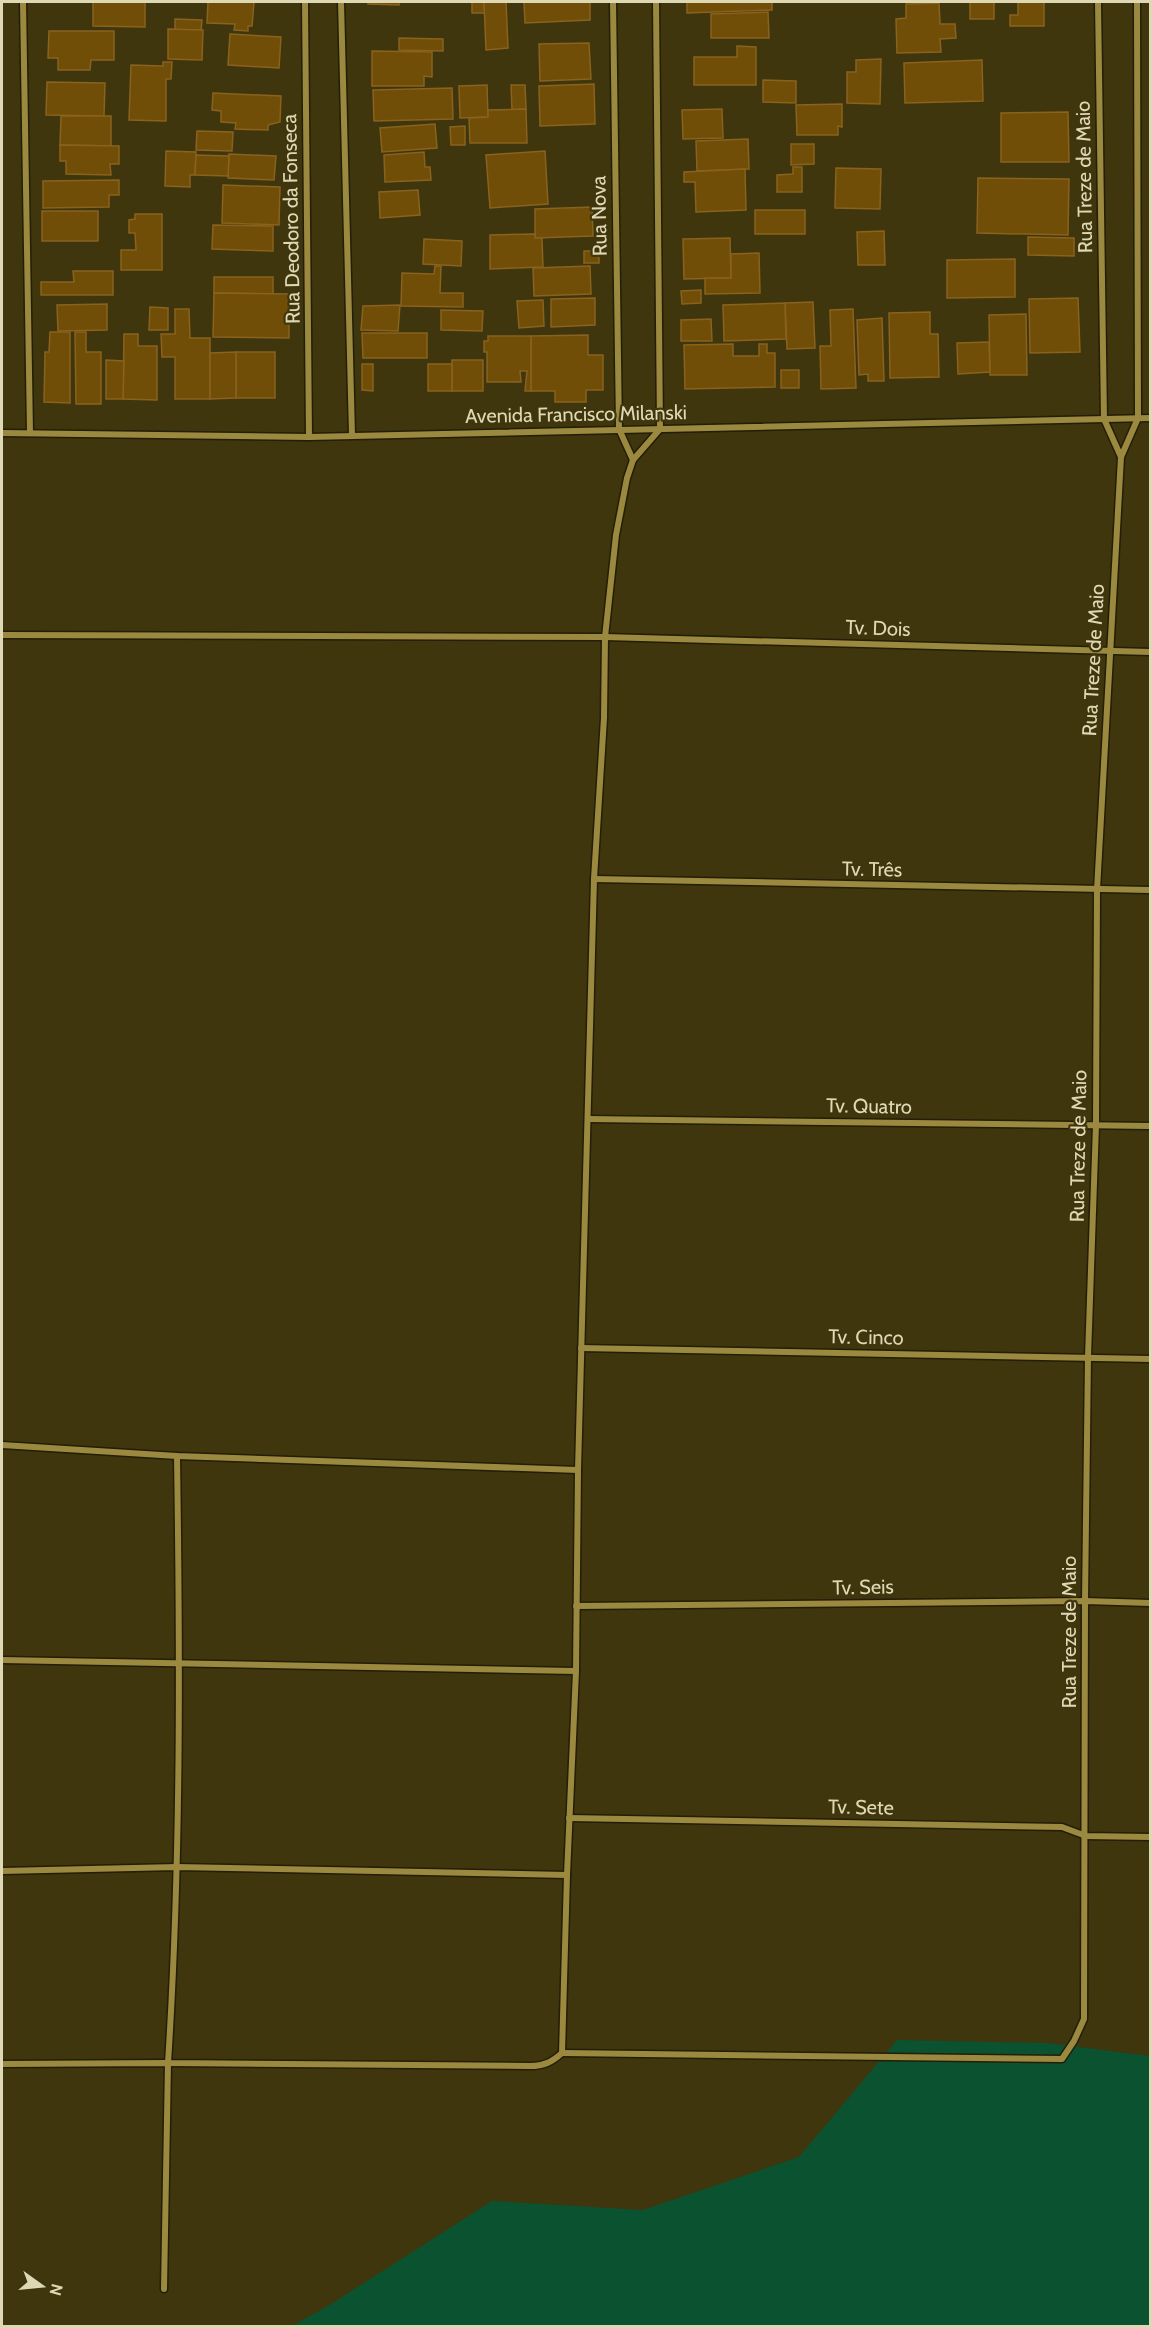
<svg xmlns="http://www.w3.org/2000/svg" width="1152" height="2328" viewBox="0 0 1152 2328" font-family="Cabin,sans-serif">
<rect width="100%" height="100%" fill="#3f360e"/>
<!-- green -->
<polygon fill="#0b5231" points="897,2040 1048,2043 1150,2056 1150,2326 292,2326 328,2306 492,2201 643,2210 799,2157"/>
<!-- building -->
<g fill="#714e08" stroke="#89621e" stroke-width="1.5">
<polygon points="93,2 145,2 145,27 93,26"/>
<polygon points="208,2 254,2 252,26 248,26 248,31 234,30 235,24 207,23"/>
<polygon points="368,2 399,2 399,5 368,4"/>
<polygon points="472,2 484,2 485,13 472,13"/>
<polygon points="484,2 506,2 508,48 486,50"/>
<polygon points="524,2 590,2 590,20 525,23"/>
<polygon points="687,2 772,2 772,10 687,13"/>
<rect x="970" y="2" width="24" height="17"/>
<polygon points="1018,2 1044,2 1044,26 1010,26 1010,15 1018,15"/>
<polygon points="939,3 940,24 955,24 956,38 940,39 941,52 897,53 896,19 906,18 906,4"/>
<polygon points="768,12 769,38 711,38 711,14"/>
<polygon points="175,19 202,20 201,30 175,30"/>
<polygon points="168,29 203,30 202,60 168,59"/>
<polygon points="49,31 114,31 114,60 91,60 90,70 58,70 58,58 48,58"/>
<polygon points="230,34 281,37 279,68 228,65"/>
<polygon points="399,38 443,39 443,51 399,50"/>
<polygon points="589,43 591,79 540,81 539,44"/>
<polygon points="737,46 756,47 756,85 694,85 694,57 737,57"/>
<polygon points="372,51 432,52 432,77 424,76 424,86 372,86"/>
<polygon points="881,59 880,104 847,103 847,72 856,72 856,60"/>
<polygon points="982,60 983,101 905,103 904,63"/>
<polygon points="163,62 172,62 171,79 166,79 166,121 129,120 131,65 163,66"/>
<polygon points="763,80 796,81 796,103 763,102"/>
<polygon points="47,82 105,83 104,116 46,115"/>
<polygon points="594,84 595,124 540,126 539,86"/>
<polygon points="487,85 488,117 460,118 459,86"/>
<polygon points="511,85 525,85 526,109 512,110"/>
<polygon points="452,88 453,119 374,121 373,90"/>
<polygon points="213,93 281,96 280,122 268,125 268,130 235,129 236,123 221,122 221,111 212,110"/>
<polygon points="842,104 842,127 838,126 838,135 797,135 796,105"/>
<polygon points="526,109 527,143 470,143 469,118 488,117 488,110"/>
<polygon points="722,109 723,138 683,139 682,110"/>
<polygon points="1068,112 1069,162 1001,162 1001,113"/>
<polygon points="61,116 111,116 111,146 60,145"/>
<polygon points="435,124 437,148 382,152 380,128"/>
<polygon points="465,126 465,145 451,145 450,127"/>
<polygon points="197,131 233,132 232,151 196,150"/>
<polygon points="748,139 749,169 697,171 696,141"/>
<polygon points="791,144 814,144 814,164 791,165"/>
<polygon points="60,145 119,146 119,164 110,164 111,175 66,174 66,161 60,161"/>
<polygon points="166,151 196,152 195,175 190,175 190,187 165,186"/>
<polygon points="545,151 548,204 490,208 486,155"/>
<polygon points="424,152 425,167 430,167 431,180 385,182 384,155"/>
<polygon points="229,154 276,156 274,180 228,178"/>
<polygon points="196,155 229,156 228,176 195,175"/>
<polygon points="793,167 802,167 802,192 777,192 777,175 793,174"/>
<polygon points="836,168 881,169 880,209 835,208"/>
<polygon points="745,169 746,210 696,212 695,182 684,182 684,172"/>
<polygon points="978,178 1069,179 1068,235 977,233"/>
<polygon points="119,180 119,195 109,195 109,207 43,208 43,181"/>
<polygon points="223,185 280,187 279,225 222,223"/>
<polygon points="418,190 420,215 380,218 379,192"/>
<polygon points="592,207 593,236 535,238 535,209"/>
<rect x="755" y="210" width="50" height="24"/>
<rect x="42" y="211" width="56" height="30"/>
<polygon points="135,214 162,214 162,270 121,270 121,250 136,250 135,233 129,233 129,220 135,219"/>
<polygon points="213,225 273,226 273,251 212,249"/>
<polygon points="884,231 885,265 858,265 857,232"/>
<polygon points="535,234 535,238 542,238 543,267 490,269 490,235"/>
<polygon points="1028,237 1074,238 1074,256 1028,255"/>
<polygon points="730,238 731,278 684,279 683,239"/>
<polygon points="424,239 462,241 461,266 423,264"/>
<rect x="584" y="251" width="15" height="12"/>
<polygon points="759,253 760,293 705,294 705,278 731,278 731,254"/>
<polygon points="1015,259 1015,297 947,298 947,260"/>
<polygon points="435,266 441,266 440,293 463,293 463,307 401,306 402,273 434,274"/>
<polygon points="590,266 591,294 534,296 533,268"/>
<polygon points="73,271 113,271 113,295 41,295 41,282 74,282"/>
<polygon points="214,277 273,277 273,294 214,293"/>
<polygon points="701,290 701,303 682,304 681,291"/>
<polygon points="214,293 289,294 289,338 213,337"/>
<polygon points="595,298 595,325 551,327 551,299"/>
<polygon points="1078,298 1080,352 1030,353 1029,299"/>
<polygon points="543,300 544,326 519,328 517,301"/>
<polygon points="813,302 815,348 787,349 785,303"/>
<polygon points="785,303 786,339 724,341 723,305"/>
<polygon points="107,304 107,330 58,331 57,305"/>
<polygon points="400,305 398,331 361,330 363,306"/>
<polygon points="150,307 168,308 168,330 149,330"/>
<polygon points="175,309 189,309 190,338 210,338 210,399 175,399 175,357 162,357 161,334 175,334"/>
<polygon points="853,309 856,388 821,389 820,346 831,346 830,310"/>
<polygon points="441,310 483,311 482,331 441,330"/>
<polygon points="930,312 930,334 938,334 939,377 890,378 889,313"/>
<polygon points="1026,314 1027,375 990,375 989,315"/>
<polygon points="882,318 884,381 868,381 868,374 859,375 857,320"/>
<polygon points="711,319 712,341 681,341 681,320"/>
<polygon points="50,332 70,332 70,403 44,402 45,352 49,352"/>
<polygon points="75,332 86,332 86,352 101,352 101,404 76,404"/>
<polygon points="362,333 427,333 427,358 363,358"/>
<polygon points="124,334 138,334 138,346 157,346 157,400 123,399"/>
<polygon points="588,335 588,355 603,355 603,390 586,390 586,402 555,402 555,391 531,391 531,336"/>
<polygon points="488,336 531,336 531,391 525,391 527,371 520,371 521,382 487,382 487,352 484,352 484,341 488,341"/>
<polygon points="989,342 990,372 958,374 957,343"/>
<polygon points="733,344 733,356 759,356 759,344 767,344 767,353 775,353 775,387 685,389 684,345"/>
<rect x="236" y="352" width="39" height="46"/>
<polygon points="236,352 236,398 210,399 210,353"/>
<polygon points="106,360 124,361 123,399 106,399"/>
<rect x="452" y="360" width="31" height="31"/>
<polygon points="362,364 373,364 373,391 362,390"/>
<rect x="428" y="364" width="24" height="27"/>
<rect x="781" y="370" width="18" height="18"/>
</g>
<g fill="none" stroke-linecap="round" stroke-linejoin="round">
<defs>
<g id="minor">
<polyline points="23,2 30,433"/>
<polyline points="305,2 309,437"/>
<polyline points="341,2 352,435"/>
<polyline points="613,2 619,429 633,460"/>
<polyline points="1098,2 1104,419 1121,457"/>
<polyline points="2,433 309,437 1150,418"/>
<polyline points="2,635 605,637 1150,652"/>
<polyline points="594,879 1150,890"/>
<polyline points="588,1119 1150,1126"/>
<polyline points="581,1348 1150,1359"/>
<polyline points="2,1445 177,1456 578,1470"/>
<path d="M177,1456c3,202 4,405 -9,607l362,3c14,0 22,-4 32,-13l5,-178 9,-204 2,-201 16,-591 10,-161 1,-81 11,-102 11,-57 6,-18 27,-31 -4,-427"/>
<polyline points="576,1606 1085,1601 1150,1603"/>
<polyline points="2,1660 576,1671"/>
<polyline points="569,1818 1062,1827 1086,1836 1150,1837"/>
<polyline points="2,1871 177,1867 567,1875"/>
<polyline points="562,2053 1062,2059 1074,2041 1084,2019 1085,1601 1088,1357 1096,1125 1097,890 1121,457 1138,418 1137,2"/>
<polyline points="2,2064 168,2063 164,2289"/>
</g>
</defs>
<!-- minor casing -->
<use href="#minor" stroke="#231e07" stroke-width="9"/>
<!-- minor -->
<use href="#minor" stroke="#9a893f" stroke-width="6"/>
</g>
<g text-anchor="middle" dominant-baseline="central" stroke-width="4.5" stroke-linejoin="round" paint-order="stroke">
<!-- street labels -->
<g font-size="20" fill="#dfd8b4" stroke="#3f360e">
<text transform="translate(1084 177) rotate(-91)">Rua Treze de Maio</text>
<text transform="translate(599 216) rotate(-91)">Rua Nova</text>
<text transform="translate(291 219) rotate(-91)">Rua Deodoro da Fonseca</text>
<text transform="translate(576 414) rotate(-1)">Avenida Francisco Milanski</text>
<text transform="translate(878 628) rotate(2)">Tv. Dois</text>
<text transform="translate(1093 660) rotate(-87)">Rua Treze de Maio</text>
<text transform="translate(872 869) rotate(1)">Tv. Três</text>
<text transform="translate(869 1106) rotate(1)">Tv. Quatro</text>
<text transform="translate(1078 1146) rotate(-89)">Rua Treze de Maio</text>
<text transform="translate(866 1337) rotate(1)">Tv. Cinco</text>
<text transform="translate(863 1587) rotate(-1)">Tv. Seis</text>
<text transform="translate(1069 1632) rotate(-90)">Rua Treze de Maio</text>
<text transform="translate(861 1807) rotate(1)">Tv. Sete</text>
</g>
</g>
<!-- border -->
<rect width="1152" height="2328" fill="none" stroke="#dfd8b4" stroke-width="6"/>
<!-- north arrow -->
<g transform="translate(42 2286) rotate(105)" stroke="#3f360e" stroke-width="4.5" paint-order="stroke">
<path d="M0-4.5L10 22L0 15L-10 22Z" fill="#dfd8b4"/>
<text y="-9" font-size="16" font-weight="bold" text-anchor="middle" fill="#dfd8b4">N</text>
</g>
</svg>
